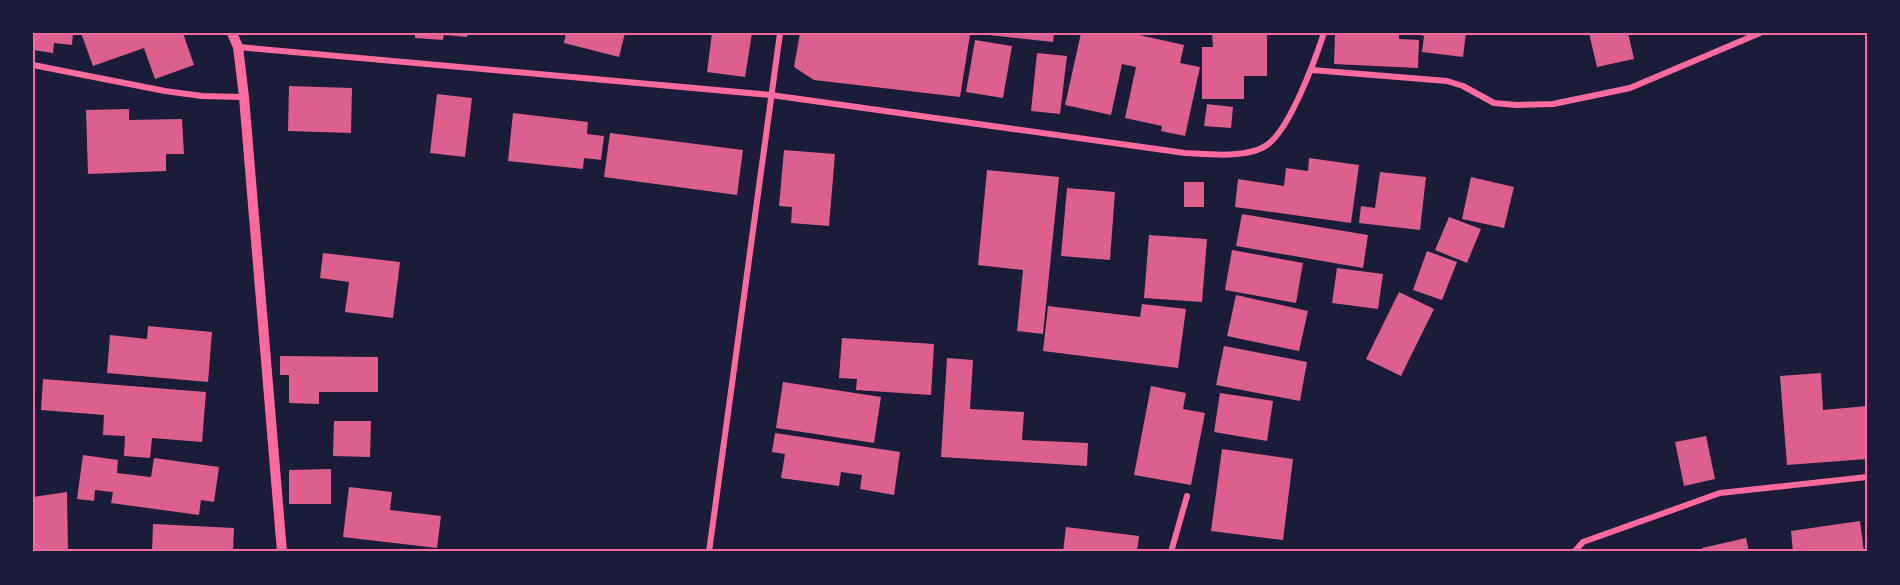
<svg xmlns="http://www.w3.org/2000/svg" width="1900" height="585" viewBox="0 0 1900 585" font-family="Poppins,sans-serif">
<rect width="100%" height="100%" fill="#1b1b3a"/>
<!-- building -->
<g fill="#dd5f8e">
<polygon points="33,33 73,33 72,45 54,43 53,53 33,50"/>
<polygon points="81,33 183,33 194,65 155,79 144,48 93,66"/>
<polygon points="415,33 444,33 443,40 415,38"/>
<polygon points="445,33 468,33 467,37 445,35"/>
<polygon points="566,33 625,33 619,57 564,43"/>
<polygon points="712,33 752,33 745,77 707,72"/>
<polygon points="800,33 970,35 960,97 814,80 794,67"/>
<polygon points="989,33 1054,33 1053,42 989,35"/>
<polygon points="1081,33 1130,33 1184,45 1180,63 1200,67 1185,136 1161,131 1162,126 1125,118 1136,67 1122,64 1111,115 1065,105"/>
<polygon points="1212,33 1267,33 1267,76 1244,76 1244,99 1202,99 1202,47 1213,47"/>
<polygon points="1335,33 1399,33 1399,39 1419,40 1418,68 1334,64"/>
<polygon points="1412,33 1466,33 1463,57 1422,52 1424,36"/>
<polygon points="1589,33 1628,33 1634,59 1597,67"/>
<polygon points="975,40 1012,46 1003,98 966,92"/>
<polygon points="1037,53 1067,56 1060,114 1031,111"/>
<polygon points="289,86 352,88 351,133 288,131"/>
<polygon points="437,94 472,98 465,157 430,153"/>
<polygon points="1207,104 1233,107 1231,128 1204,126"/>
<polygon points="129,109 129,120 182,119 184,154 166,154 166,171 88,174 86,110"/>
<polygon points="513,113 588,122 587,134 604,136 601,160 584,158 583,169 508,161"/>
<polygon points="610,133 743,150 737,195 604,177"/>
<polygon points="784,150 835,154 829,226 791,223 792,207 779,206"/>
<polygon points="1309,158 1359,165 1351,223 1235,207 1238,179 1284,186 1286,168 1308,171"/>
<polygon points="987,170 1059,177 1043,334 1017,331 1023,270 978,265"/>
<polygon points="1380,172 1426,177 1420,230 1359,223 1361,206 1375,208"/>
<polygon points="1471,177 1514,187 1504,228 1462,219"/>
<rect x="1184" y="182" width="20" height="25"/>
<polygon points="1067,188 1115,192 1110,260 1061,256"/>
<polygon points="1242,214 1368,235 1363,268 1236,246"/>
<polygon points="1449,217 1481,229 1467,263 1435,250"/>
<polygon points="1149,235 1207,239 1202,302 1144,298"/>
<polygon points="1232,250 1303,263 1296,303 1225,290"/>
<polygon points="1427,251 1457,262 1442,300 1413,290"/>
<polygon points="323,253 400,262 393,318 345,312 349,282 320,278"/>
<polygon points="1337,268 1383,274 1378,309 1332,303"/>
<polygon points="1399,292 1434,309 1401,376 1366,359"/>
<polygon points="1236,295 1308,311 1299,351 1227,336"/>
<polygon points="1142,304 1186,309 1178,368 1043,351 1048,306 1140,317"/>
<polygon points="148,326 212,332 208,382 107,373 110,335 147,339"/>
<polygon points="842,338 934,344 931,395 856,390 857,379 839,378"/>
<polygon points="1224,346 1307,362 1300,401 1216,385"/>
<polygon points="280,356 378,357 378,392 319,392 319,404 289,403 289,375 280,375"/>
<polygon points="947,358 973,360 970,409 1024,412 1022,440 1088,443 1087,466 941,457"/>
<polygon points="1821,373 1823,410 1867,406 1867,459 1787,465 1780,376"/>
<polygon points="43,379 206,392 202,442 152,438 150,458 124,456 125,436 103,435 104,415 41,410"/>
<polygon points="783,382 881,397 874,443 776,428"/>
<polygon points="1151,386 1186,393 1183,409 1205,413 1191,485 1134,475"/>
<polygon points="1220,393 1273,401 1267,441 1214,432"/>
<polygon points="334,421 371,421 370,457 333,456"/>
<polygon points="775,433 900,452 894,495 860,489 862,475 841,472 839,486 781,478 785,454 772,452"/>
<polygon points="1706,436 1715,479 1684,486 1675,442"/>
<polygon points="1222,449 1293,459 1283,540 1211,531"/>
<polygon points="83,455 118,460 117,473 151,477 154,458 219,467 214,502 201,500 199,515 111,503 113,492 95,490 94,501 77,499"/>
<polygon points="331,469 331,504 289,504 289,470"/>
<polygon points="349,487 392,492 390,510 441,516 437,548 343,537"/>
<polygon points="67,492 68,552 33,552 33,497"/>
<polygon points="1860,521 1864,552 1793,552 1791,531"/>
<polygon points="153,524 234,528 233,552 152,552"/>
<polygon points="1066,527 1139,536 1137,552 1063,552"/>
<polygon points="1746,538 1749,552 1703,552 1702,548"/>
</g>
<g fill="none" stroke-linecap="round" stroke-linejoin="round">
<!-- minor -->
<g stroke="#ff6b9d" stroke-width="6">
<path d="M238,47l533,48 414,58c22,1 63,6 82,-8 23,-16 48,-85 57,-112"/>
<polyline points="33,65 165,91 202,96 244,97"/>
<polyline points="1312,70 1447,81 1463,86 1494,103 1517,105 1553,104 1630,88 1760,33"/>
<polyline points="709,552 780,33"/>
<polyline points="1171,552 1187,496"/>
<polyline points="1574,552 1583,542 1720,493 1867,477"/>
</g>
<!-- tertiary -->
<polyline stroke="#ff6b9d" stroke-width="10" points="232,33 238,47 244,97 282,552"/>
</g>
<!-- border -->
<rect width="1900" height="585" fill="none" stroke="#1b1b3a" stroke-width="69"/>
<rect x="34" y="34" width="1832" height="516" fill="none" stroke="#ff6b9d" stroke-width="2"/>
</svg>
